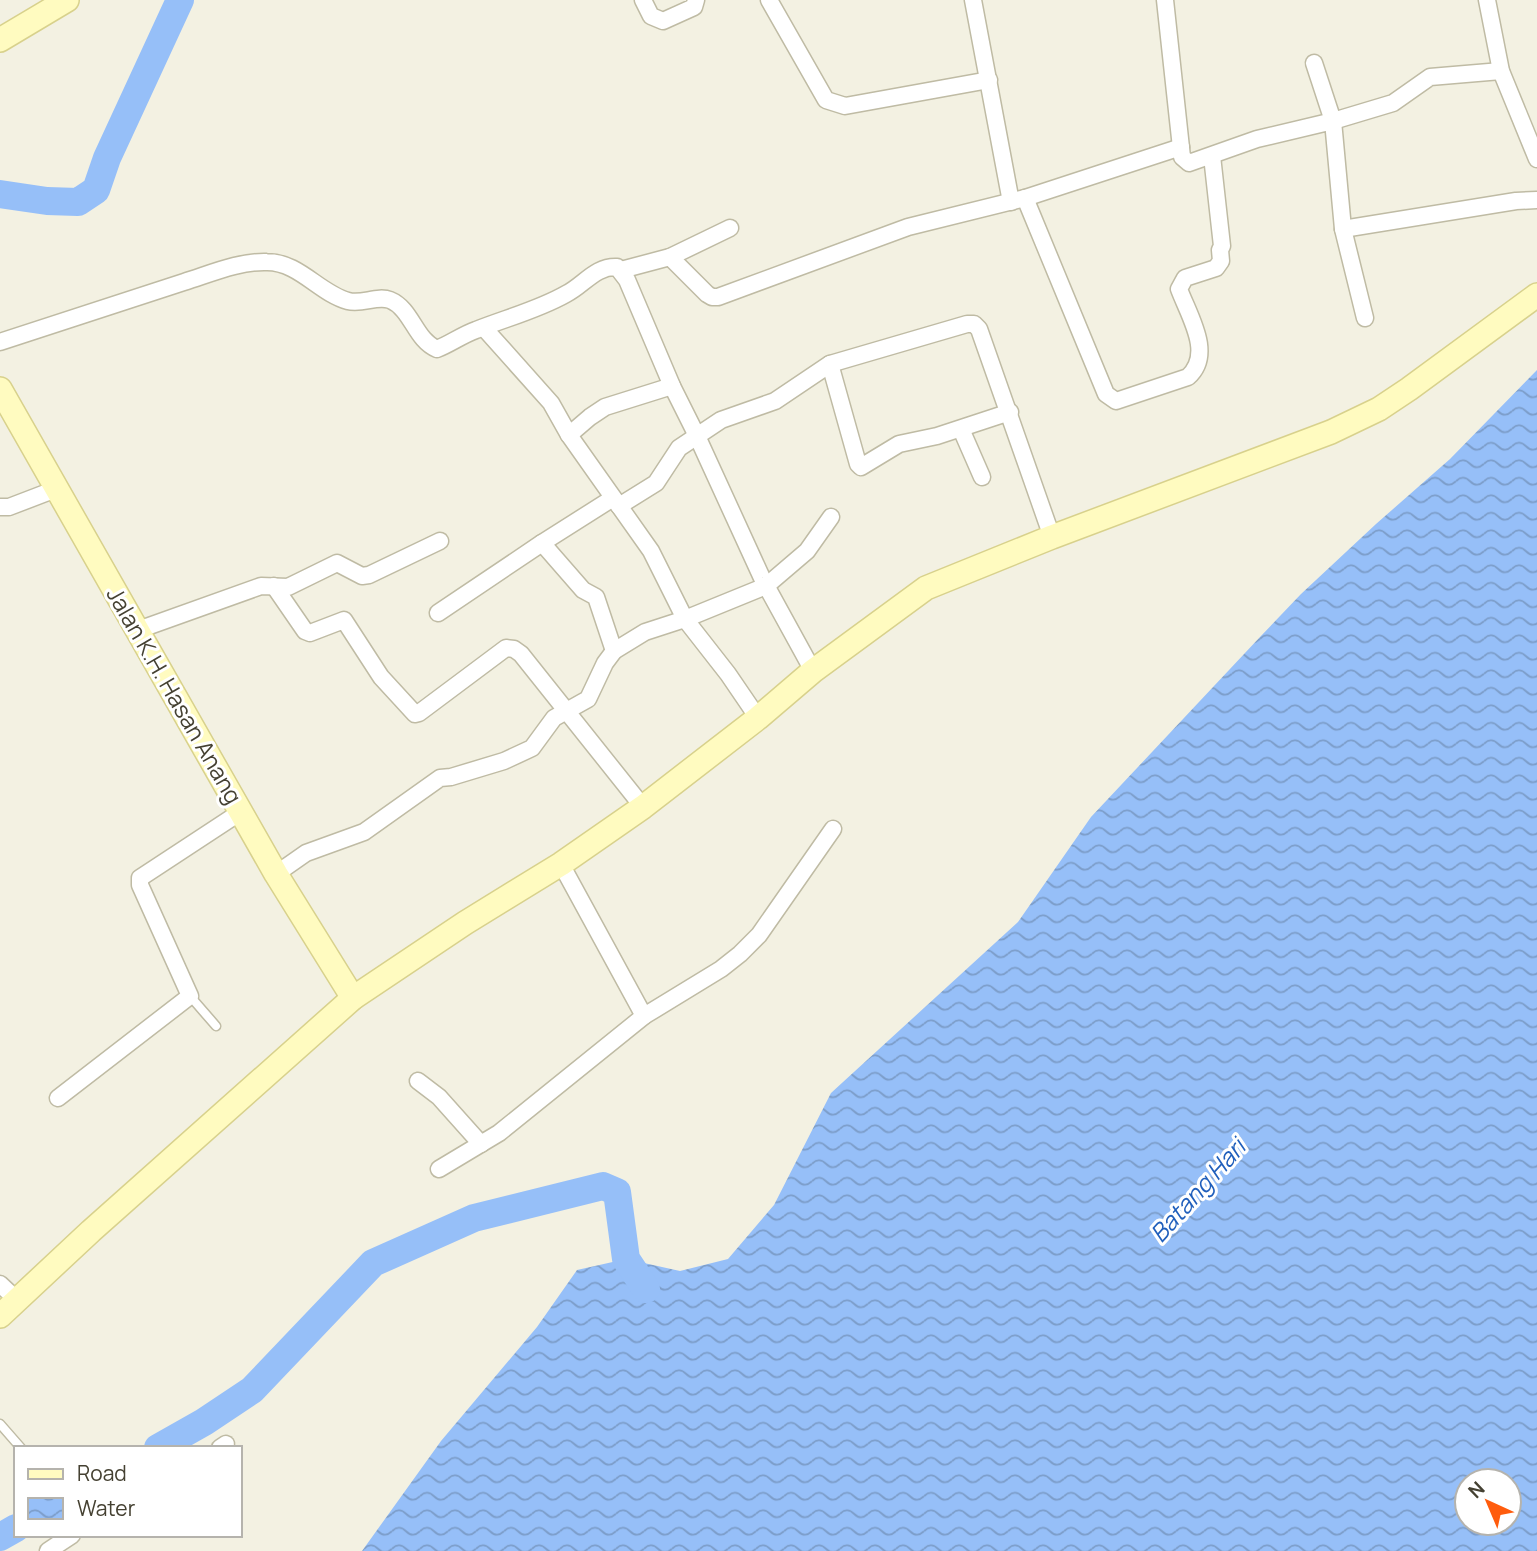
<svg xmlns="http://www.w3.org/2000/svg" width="1537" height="1551" viewBox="0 0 1537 1551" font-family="Manrope,sans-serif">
<defs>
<pattern id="water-waves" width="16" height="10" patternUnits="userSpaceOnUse" patternTransform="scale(1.75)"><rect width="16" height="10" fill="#96bff8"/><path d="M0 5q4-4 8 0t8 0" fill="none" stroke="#7c9dc9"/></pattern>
</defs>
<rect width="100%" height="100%" fill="#f3f1e2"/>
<!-- water -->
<path fill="url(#water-waves)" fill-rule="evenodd" d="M1537,370v1181h-1175l79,-110 96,-114 40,-57 49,-11 54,12 48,-12 46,-54 57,-112 187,-171 73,-105 169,-180 41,-43 75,-70 74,-65zM1467,1481h42v42h-42z"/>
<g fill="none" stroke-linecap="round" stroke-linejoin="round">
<!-- river -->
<g stroke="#96bff8" stroke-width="28">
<polyline points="0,194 47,201 78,202 96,190 107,158 180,0"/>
<polyline points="158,1448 204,1422 252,1390 373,1263 474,1218 603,1186 617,1192 626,1259 646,1289"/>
<polyline points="0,1537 16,1528"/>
</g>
<defs>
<g id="lane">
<polyline points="190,996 216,1026"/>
<polyline points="0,1424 21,1448"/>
</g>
<g id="street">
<polyline points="643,0 651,16 663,21 694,7 696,0"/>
<polyline points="769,0 826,100 845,106 989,80"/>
<polyline points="973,0 1011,202"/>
<polyline points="1165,0 1182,157 1189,163 1257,139 1333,121 1343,229 1365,318"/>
<polyline points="1487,0 1501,71 1537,159"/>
<polyline points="1314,63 1333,121 1393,103 1430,77 1501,71"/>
<path d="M1025,198l81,196 10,7 72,-24c26,-23 1,-61 -9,-88l6,-11 31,-10 5,-7 -1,-11 2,-4 -10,-90"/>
<polyline points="1343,229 1516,201 1537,200"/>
<polyline points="670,257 707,294 712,297 718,297 908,227 1025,198 1181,147"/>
<polyline points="621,270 670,257 730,228"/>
<polyline points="484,328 551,403 569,435 651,551 685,619 728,674 758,718"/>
<path d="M0,342c61,-20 122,-40 184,-60 26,-8 55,-21 83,-20 32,0 52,31 81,39 14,4 29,-6 42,-1 22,9 25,40 47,49 13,-5 25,-14 39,-19 30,-12 62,-20 90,-36 18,-9 29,-28 51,-27l10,13 45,106 25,50 65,142 51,93"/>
<polyline points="830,364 858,464 861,467 899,444 937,436 1010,412"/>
<polyline points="961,429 982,477"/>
<polyline points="569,435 590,417 605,407 672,386"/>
<polyline points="619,506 656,483 679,448 721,420 775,401 830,364 967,324 974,324 979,329 1052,537"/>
<polyline points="0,507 9,507 56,489"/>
<polyline points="542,543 583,590 596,597 614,651"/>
<polyline points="274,586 305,631 310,633 344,620 381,677 415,714 419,713 506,648 514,649 521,654 643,807"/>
<polyline points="438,613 542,543 613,498"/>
<polyline points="138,630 261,586 288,587 337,563 362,576 369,575 440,541"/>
<polyline points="276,874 306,853 364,832 440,778 451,777 504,761 532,748 554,718 588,699 605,663 614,651 645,632 685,619 766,586 807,551 831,517"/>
<polyline points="644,1016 721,969 740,954 759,935 833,829"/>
<polyline points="418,1081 439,1097 481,1144"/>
<polyline points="58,1098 190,996 140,885 140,878 242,811"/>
<polyline points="439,1169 499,1133 644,1016 561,864"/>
<polyline points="0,1284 17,1300"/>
<polyline points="220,1448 226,1444"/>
<polyline points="48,1551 72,1535"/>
</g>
<g id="secondary">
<polyline points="0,40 67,0"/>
<polyline points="0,389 276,874 353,998"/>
<polyline points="0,1316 91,1231 353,998 465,923 561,864 643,807 758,718 813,671 926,588 1052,537 1331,432 1379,409 1409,389 1537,295"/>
</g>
</defs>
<!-- lane casing -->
<use href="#lane" stroke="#bfbba4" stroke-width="11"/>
<!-- street casing -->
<use href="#street" stroke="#bfbba4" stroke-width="19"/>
<!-- secondary casing -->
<use href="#secondary" stroke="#d8d18c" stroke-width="26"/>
<!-- lane -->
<use href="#lane" stroke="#fff" stroke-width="8"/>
<!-- street -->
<use href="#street" stroke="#fff" stroke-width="16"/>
<!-- secondary -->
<use href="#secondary" stroke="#fffbc0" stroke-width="23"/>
</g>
<g text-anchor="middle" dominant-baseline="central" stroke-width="6" stroke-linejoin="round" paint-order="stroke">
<!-- street labels -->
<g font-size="23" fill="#454132" stroke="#fff">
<text transform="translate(175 695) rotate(60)">Jalan K.H. Hasan Anang</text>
</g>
<!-- water labels -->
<g font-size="24" font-style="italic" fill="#205fbc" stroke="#fff">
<text transform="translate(1197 1190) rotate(-48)">Batang Hari</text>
</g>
</g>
<!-- legend -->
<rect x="14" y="1446" width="228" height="91" fill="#ffffff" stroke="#b5b3ad" stroke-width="2"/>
<rect x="28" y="1469" width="35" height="10" fill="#fffbc0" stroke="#b5b3ad" stroke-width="2"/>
<text x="77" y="1481" font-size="21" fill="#454132">Road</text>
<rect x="28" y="1498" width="35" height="21" fill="url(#water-waves)" stroke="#b5b3ad" stroke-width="2"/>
<text x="77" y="1516" font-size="21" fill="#454132">Water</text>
<!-- north arrow -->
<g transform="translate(1488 1502) rotate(316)"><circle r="33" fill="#ffffff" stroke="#b5b3ad" stroke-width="2"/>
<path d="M0-5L12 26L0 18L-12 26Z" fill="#ff5c0d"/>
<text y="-10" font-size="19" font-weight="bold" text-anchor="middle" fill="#454132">N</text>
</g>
</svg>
